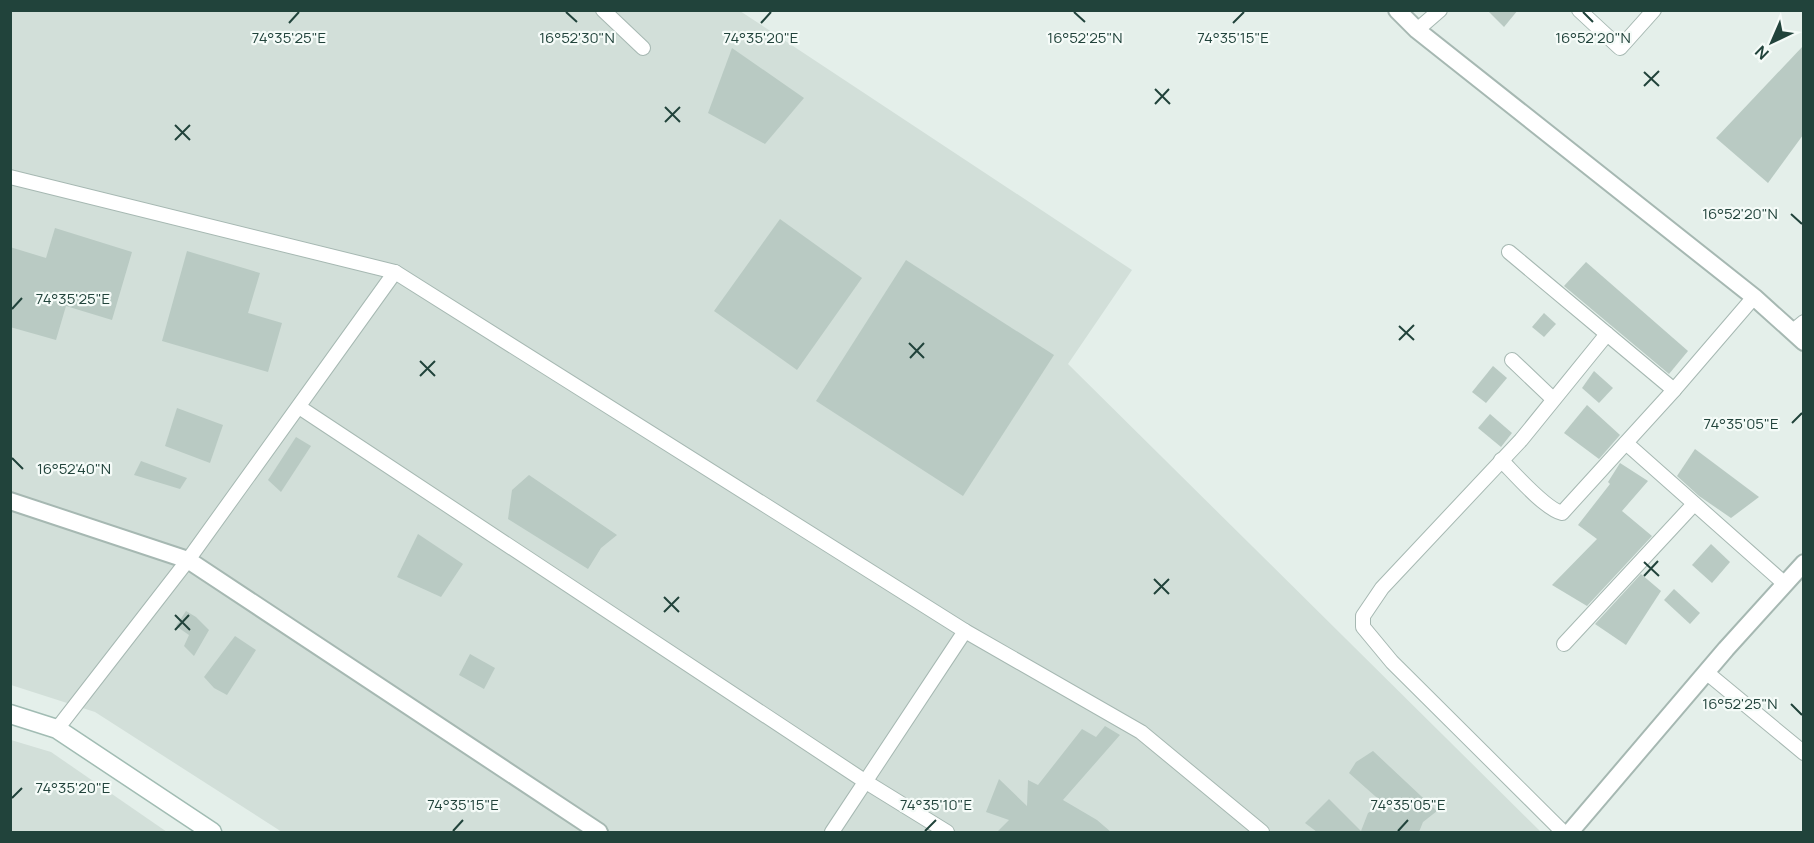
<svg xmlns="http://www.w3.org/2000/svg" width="1814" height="843" viewBox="0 0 1814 843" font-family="Manrope,sans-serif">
<rect width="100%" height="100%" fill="#e4efea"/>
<!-- built -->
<g fill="#d2dfd9">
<polygon points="11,11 740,11 1132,270 1068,364 1541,832 282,832 95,712 11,685"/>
<polygon points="11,740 51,752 167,832 11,832"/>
</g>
<!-- building -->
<g fill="#b9cac3">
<polygon points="1487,10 1518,10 1504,27"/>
<polygon points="1803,46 1803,135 1768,183 1716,138"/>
<polygon points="732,48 804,98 765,144 708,113"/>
<polygon points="780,219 862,278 797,370 714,311"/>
<polygon points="55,228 132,252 112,320 66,306 56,340 10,327 10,247 46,258"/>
<polygon points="187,251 260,273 248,313 282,323 268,372 162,341"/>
<polygon points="906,260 1054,355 963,496 816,401"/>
<polygon points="1586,262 1688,351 1669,374 1564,286"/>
<polygon points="1544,313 1556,324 1544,337 1532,327"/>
<polygon points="1493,366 1507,378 1486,403 1472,392"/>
<polygon points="1594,371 1613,388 1599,403 1582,388"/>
<polygon points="1587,405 1620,435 1599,459 1564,433"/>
<polygon points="177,408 223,425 210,463 165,446"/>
<polygon points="1490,414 1512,433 1501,447 1478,428"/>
<polygon points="296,437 311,446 281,492 268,480"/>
<polygon points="1695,449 1759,497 1731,518 1699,496 1677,476"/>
<polygon points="141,461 187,478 180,489 134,475"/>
<polygon points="1620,463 1648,481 1622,511 1652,536 1587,606 1552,585 1597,539 1578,525 1610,484 1608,482"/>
<polygon points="529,475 617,535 601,548 588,569 508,519 512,490"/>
<polygon points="418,534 463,564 441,597 397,577"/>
<polygon points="1711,544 1730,562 1712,583 1692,565"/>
<polygon points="1641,574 1661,591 1626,645 1595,624"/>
<polygon points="1674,589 1700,613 1690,624 1664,600"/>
<polygon points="186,611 196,617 209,630 194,656 184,646 189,635 176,626"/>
<polygon points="235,636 256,650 227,695 214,688 204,677"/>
<polygon points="470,654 495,668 484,689 459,675"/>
<polygon points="1105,726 1120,735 1063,800 1097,820 1111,832 997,832 1009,820 986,812 999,779 1027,806 1028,780 1038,785 1082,729 1096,737"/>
<polygon points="1373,751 1437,811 1423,822 1419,832 1317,832 1305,823 1329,799 1361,831 1368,813 1384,804 1349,773 1356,762"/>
</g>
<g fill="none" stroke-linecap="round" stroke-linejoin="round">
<defs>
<g id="minor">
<polyline points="603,10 643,48"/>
<polyline points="1579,10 1620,48 1654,10"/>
<polyline points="1417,30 1440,10"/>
<polyline points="10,177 395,272 965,631 1141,732 1262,832"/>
<polyline points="1509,252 1607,334"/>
<polyline points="1793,331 1804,322"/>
<polyline points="1512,360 1553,399"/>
<polyline points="299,407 866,782 947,832"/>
<polyline points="1626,443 1785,584"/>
<path d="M1501,460c13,13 44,49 61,53l112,-123 80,-93"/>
<polyline points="1564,644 1694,504"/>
<polyline points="1706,672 1804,753"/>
<polyline points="57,729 188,560 395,272"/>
<polyline points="832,832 965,631"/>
<polyline points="1563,832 1392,662 1363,627 1363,616 1382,588 1521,440 1607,334 1674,390"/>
</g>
<g id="tertiary">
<polyline points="1397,10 1417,30 1754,297 1804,342"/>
<polyline points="10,501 188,560 599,832"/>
<polyline points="1570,832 1726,649 1804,563"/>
</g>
<polyline id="secondary" points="10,714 57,729 212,832"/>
</defs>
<!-- minor casing -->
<use href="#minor" stroke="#a6b8b2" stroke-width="16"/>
<!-- tertiary casing -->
<use href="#tertiary" stroke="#a6b8b2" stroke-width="20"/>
<!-- secondary casing -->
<use href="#secondary" stroke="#a1bcb3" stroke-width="21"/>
<!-- minor -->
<use href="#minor" stroke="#fff" stroke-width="14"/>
<!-- tertiary -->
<use href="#tertiary" stroke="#fff" stroke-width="16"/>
<!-- secondary -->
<use href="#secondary" stroke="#fff" stroke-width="18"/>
</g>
<!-- ticks -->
<path fill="none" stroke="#21433b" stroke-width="2" d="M566,12l11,10M1074,12l11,10M1583,12l10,10M289,23l10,-11M761,23l10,-11M1233,23l11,-11M1644,72l15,14M1644,86l15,-15M1155,89l15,15M1155,104l14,-15M665,107l15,15M665,122l15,-15M175,125l15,15M175,140l15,-15M1791,214l11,10M12,309l10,-11M1399,326l15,14M1399,340l15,-15M909,343l15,15M910,358l14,-15M420,361l15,15M420,376l15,-15M1792,423l10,-10M12,458l11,11M1644,562l15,14M1644,576l14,-15M1154,579l15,15M1154,594l15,-15M664,597l15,15M664,612l15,-15M175,615l15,15M175,630l14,-15M1791,704l11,11M12,798l10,-10M453,831l10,-11M925,831l11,-11M1398,831l10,-11"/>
<g font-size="15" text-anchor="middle" fill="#21433b" stroke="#f5fbf8" stroke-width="4.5" stroke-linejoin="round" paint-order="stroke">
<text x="577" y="43">16°52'30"N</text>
<text x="1085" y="43">16°52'25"N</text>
<text x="1593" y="43">16°52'20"N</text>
<text x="289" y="43">74°35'25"E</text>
<text x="761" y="43">74°35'20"E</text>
<text x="1233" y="43">74°35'15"E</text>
<text x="1740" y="219">16°52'20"N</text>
<text x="73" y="304">74°35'25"E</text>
<text x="1741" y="429">74°35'05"E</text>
<text x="74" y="474">16°52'40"N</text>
<text x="1740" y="709">16°52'25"N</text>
<text x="73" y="793">74°35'20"E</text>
<text x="463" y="810">74°35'15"E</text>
<text x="936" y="810">74°35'10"E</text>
<text x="1408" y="810">74°35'05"E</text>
</g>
<!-- border -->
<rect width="1814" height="843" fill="none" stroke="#21433b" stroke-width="24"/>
<!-- north arrow -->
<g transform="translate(1772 42) rotate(224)" stroke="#f5fbf8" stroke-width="4.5" paint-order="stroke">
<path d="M0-4.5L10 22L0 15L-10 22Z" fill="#21433b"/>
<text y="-9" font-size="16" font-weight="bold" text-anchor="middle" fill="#21433b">N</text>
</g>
</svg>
